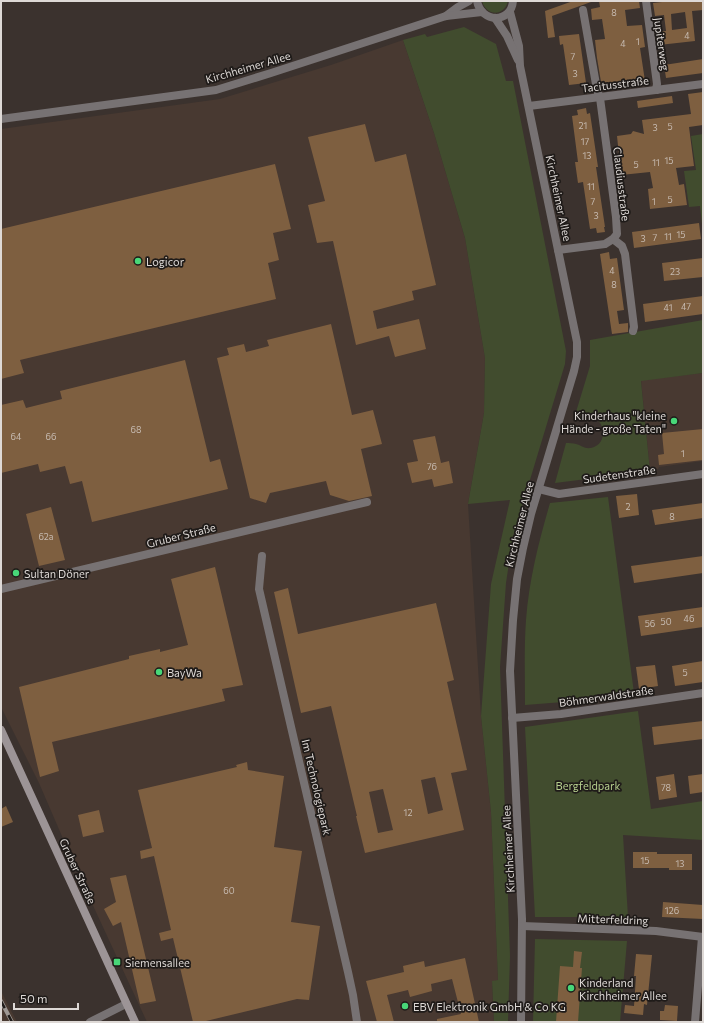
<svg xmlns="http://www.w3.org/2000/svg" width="704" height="1023" viewBox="0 0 704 1023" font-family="Commissioner,sans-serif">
<rect width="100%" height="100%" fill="#3b322e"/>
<!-- built -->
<g fill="#483931">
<polygon points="403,40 434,133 465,238 485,358 484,413 468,504 481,716 491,812 498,980 492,982 494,1022 147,1022 77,871 39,783 1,707 1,129 220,99 331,65"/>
<polygon points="703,373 703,461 659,467 658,469 650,471 641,380"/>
<polygon points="1,991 17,1022 1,1022"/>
</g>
<!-- green -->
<g fill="#414c2e">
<path d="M482,1h26c-4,16 -22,15 -26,0z"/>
<polygon points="464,27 496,44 506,81 513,81 566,351 565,364 513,536 506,583 500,667 510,956 508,1022 494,1022 492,981 498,980 491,812 481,716 491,584 510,500 468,504 484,413 485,358 465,238 434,133 403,40 425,34 427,37"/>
<polygon points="703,134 703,234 700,206 689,207 684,171 696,170 691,136"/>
<path d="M703,320v53l-62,8 9,90 -95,12 11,-40c3,0 7,0 10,1 5,1 8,5 15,4 20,-4 14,-36 -8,-31l-7,-5 14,-46v-26z"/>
<path d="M608,497l26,196 -71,9 -38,3c0,-28 -1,-57 1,-85 3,-40 13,-79 24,-117z"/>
<polygon points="638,711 651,809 703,801 703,840 623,835 628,917 535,917 525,727"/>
<polygon points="535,939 627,941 620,1022 533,1022"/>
</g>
<!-- building -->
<g fill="#7e5f40" fill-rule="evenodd">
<polygon points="573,1 591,2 552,16 555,37 548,38 545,11"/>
<polygon points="599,1 639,1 640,8 625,10 627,26 642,25 645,47 640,48 645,81 607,86 608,87 602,88 597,58 595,40 605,39 602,19 592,20 591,9 600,7"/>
<path d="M662,1h41v9l-11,1 3,30 -36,4 -2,-13 9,-1 -2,-16 -9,1 -2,-13 9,-1zM685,12l2,16 -15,2 -1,-16z"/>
<polygon points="579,34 586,83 569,85 563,44 560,45 559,36"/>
<polygon points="703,59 703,73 666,78 664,65"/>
<polygon points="703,92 703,125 689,127 694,166 676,168 679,185 684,184 687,205 650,209 648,189 653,188 650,172 621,175 617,136 631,134 633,131 644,134 642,120 691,114 688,94"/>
<polygon points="672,96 673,103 638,108 637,101"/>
<polygon points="586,108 587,114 590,113 598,167 596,167 605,227 604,227 605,232 597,233 596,228 590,229 583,182 578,183 575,162 578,162 572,116 578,115 577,110"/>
<polygon points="365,124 375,162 406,154 436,285 412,291 414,300 373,311 377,329 419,319 426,349 395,357 389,336 356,345 333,241 317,243 308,205 325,201 308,137"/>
<polygon points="275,164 291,229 273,233 279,260 268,263 276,299 20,360 24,373 1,379 1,229"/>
<polygon points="699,223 701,239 634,248 632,232"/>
<polygon points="609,252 610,259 617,258 624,310 617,311 619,324 628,323 628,332 612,334 600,254"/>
<polygon points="703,258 703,277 664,281 662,263"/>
<polygon points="703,296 703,314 645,322 643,304"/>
<polygon points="331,324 352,415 373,410 382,444 361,449 372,496 349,501 330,495 326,481 270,493 266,503 250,498 217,358 229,355 227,348 244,344 246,352 269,346 267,340"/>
<polygon points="185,360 210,462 220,459 228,489 92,522 82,481 70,484 65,466 40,472 38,464 1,473 1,405 23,400 26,408 62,399 60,391"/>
<polygon points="703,429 703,460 659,465 658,455 664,454 662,433"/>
<polygon points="435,436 441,463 449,461 453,483 434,487 432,479 412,483 407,463 418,461 413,440"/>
<polygon points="637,494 639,515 619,518 616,496"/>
<polygon points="703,503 703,518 655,525 652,510"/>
<polygon points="51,507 65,560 39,566 26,514"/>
<polygon points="703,556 703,573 634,583 631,566"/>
<polygon points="215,567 243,685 222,689 225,701 52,742 59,771 40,777 19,687 129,659 129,656 160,649 160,652 188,645 171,579"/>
<path d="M288,588l10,46 138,-31 18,77 -7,2 20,88 -16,3 13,57 -99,23 -9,-37h1l-26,-110 -30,7 -27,-121zM435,777l8,33 -15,4 -7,-34zM383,789l10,41 -15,3 -9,-41z"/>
<polygon points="703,607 703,627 641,636 638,616"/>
<polygon points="703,661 703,682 675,686 672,666"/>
<polygon points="655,665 658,686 639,689 636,667"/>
<polygon points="703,721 703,739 654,745 652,727"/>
<polygon points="247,762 248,770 284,776 274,847 302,851 291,922 320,926 309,1000 297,999 202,1022 193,1022 173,938 161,941 159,933 171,930 154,856 141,859 140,851 152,848 138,790 237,767 236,765"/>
<polygon points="674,774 677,797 659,800 656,777"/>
<polygon points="703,774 703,792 690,794 688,776"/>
<polygon points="6,806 13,822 1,827 1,809"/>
<polygon points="99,810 104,832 83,837 78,815"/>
<polygon points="633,852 657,852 657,854 692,854 692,870 669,870 669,868 633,868"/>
<polygon points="126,875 156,1001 140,1004 121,922 113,926 104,909 116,902 110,878"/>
<polygon points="663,902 703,905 703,919 662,917"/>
<polygon points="574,951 582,952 580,968 582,968 578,1022 556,1022 560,966 573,967"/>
<polygon points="636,954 652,955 647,1005 644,1004 643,1015 624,1013 625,1005 634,1006 636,976 634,976"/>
<polygon points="465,958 479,1022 437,1022 437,1019 461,1014 452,979 431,984 432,991 410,997 408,990 387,995 394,1022 377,1022 366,981 404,972 403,966 424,961 425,967"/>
<polygon points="665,1005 678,1006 677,1021 660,1020 660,1011 664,1011"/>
</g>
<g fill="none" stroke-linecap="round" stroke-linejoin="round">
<!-- street -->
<g stroke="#777273" stroke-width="8">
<path d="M477,1c4,22 34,23 36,0"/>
<polyline points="646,1 657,84 656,90"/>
<polyline points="510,12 519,46 520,66 577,342 577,357 574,371 531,514 523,548 517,579 513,620 510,671 522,919 521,1022"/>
<polyline points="446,16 458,7 469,1"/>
<polyline points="495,18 507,36 518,60"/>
<polyline points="529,106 703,84"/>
<polyline points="1,119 216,90 271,73 446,16 482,12"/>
<polyline points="613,239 622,246 625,254 634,327 633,331"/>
<polyline points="558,250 605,244 613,239 617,234 616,217 600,98 597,90 583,10"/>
<polyline points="539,489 559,494 703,474"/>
<polyline points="262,556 259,589 348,972 353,995 357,1022"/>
<polyline points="1,589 367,502"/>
<polyline points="512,718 561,714 703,693"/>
<polyline points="522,926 656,931 703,937"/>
<polyline points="90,1022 126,1004"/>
<polyline points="695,1022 702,937"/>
</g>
<!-- secondary -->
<polyline stroke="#9c9496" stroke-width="8" points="1,730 135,1022"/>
<defs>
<polyline id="rail" points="1,1001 12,1022"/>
</defs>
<!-- rail casing -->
<use href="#rail" stroke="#9e9894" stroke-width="4"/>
<!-- rail -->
<use href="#rail" stroke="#1f1b19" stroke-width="2.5" stroke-dasharray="8" stroke-linecap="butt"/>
</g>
<!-- markers -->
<g fill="#48d778" stroke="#1f1b19" stroke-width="1.5">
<circle cx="138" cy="261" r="4"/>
<circle cx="674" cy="421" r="4"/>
<circle cx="16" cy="573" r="4"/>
<circle cx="159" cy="672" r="4"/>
<rect x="113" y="958" width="8" height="8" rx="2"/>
<circle cx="571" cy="988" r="4"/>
<circle cx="405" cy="1006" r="4"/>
</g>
<g text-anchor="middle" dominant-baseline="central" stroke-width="3.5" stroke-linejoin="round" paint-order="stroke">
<!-- number labels -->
<g font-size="9" fill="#c6bab0">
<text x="614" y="12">8</text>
<text x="687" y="35">4</text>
<text x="638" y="41">1</text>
<text x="623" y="43">4</text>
<text x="573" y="56">7</text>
<text x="575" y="73">3</text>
<text x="583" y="125">21</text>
<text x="670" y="126">5</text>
<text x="655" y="127">3</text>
<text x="585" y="141">17</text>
<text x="587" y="155">13</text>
<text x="669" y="160">15</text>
<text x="656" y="162">11</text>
<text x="636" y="164">5</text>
<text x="591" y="186">11</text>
<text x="670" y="199">5</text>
<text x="593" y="201">7</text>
<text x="654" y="201">1</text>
<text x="596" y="215">3</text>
<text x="681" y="234">15</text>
<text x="668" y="236">11</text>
<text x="655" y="237">7</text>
<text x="643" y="238">3</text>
<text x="612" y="270">4</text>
<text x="675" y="271">23</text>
<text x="614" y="284">8</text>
<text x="686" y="306">47</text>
<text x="668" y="307">41</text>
<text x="136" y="429">68</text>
<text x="16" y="436">64</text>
<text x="51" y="436">66</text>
<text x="683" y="453">1</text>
<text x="432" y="466">76</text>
<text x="628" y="506">2</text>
<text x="672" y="516">8</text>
<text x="46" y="536">62a</text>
<text x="689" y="618">46</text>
<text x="666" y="621">50</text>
<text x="650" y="623">56</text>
<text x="685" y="672">5</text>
<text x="666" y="787">78</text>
<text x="408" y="812">12</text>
<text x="645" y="860">15</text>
<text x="680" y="863">13</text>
<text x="229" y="890">60</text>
<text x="672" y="910">126</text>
</g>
<!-- street labels -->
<g font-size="11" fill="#ded9d6" stroke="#1f1b19">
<text transform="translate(662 44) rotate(82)">Jupiterweg</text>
<text transform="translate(248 67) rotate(-16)">Kirchheimer Allee</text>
<text transform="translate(615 84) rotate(-7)">Tacitusstraße</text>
<text transform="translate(622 184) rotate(83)">Claudiusstraße</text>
<text transform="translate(559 198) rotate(78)">Kirchheimer Allee</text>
<text transform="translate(619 474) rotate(-8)">Sudetenstraße</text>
<text transform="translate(519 524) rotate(-76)">Kirchheimer Allee</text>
<text transform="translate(181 535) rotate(-14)">Gruber Straße</text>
<text transform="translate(606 696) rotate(-8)">Böhmerwaldstraße</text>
<text transform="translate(317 787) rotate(77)">Im Technologiepark</text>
<text transform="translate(508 849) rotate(-93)">Kirchheimer Allee</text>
<text transform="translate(78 871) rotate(65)">Gruber Straße</text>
<text transform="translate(613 919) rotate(2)">Mitterfeldring</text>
</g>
<!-- poi labels -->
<g font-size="11" fill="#ded9d6" stroke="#1f1b19" text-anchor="start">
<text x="146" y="261">Logicor</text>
<text x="666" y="415" text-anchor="end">Kinderhaus "kleine<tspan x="666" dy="13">Hände - große Taten"</tspan></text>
<text x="24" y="573">Sultan Döner</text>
<text x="167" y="672">BayWa</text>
<text x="125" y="962">Siemensallee</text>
<text x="579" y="982">Kinderland<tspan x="579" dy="13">Kirchheimer Allee</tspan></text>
<text x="413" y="1006">EBV Elektronik GmbH &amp; Co KG</text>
</g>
<!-- park labels -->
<g font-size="11" fill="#b5ce8d" stroke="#1f1b19">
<text x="588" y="785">Bergfeldpark</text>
</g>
</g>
<!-- border -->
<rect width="704" height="1023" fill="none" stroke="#ded9d6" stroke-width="4"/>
<!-- scale -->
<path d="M14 1003v6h64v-6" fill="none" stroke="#ded9d6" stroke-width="2"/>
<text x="20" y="1003" font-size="12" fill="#ded9d6" stroke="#1f1b19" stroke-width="3" paint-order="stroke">50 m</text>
</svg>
